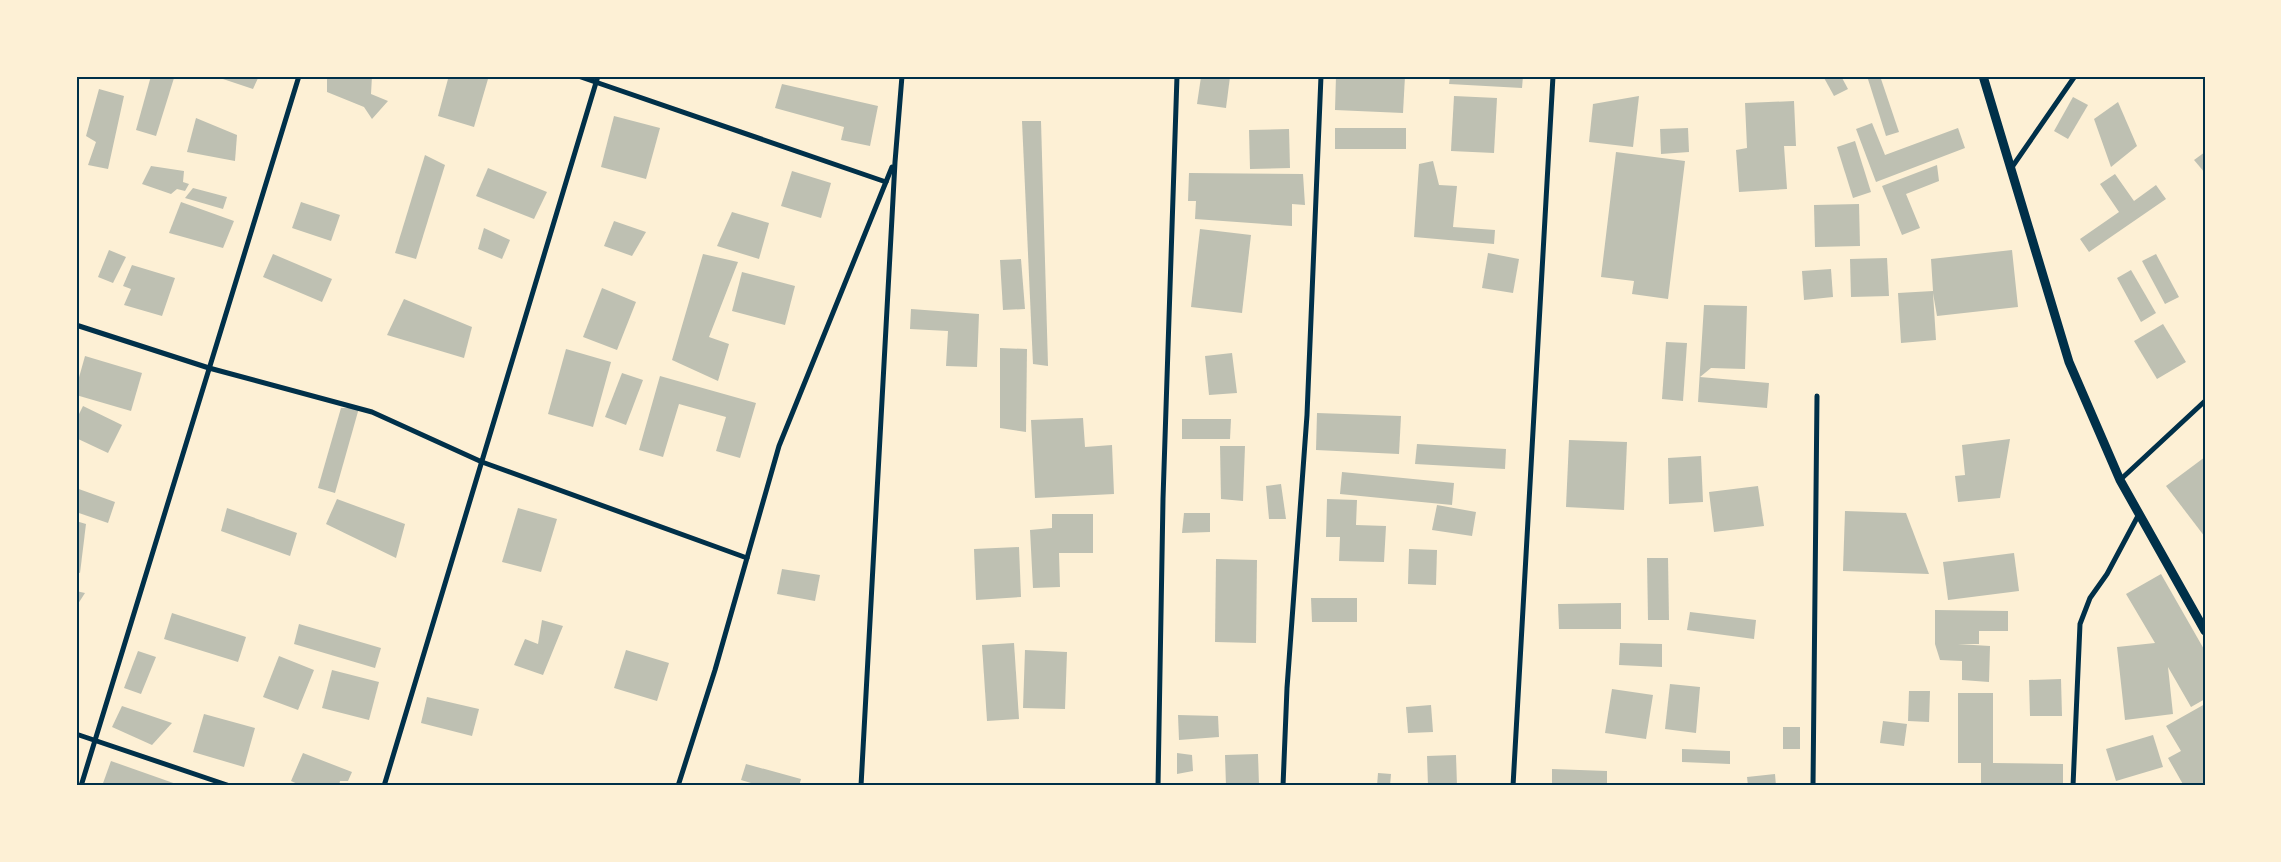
<svg xmlns="http://www.w3.org/2000/svg" width="2281" height="862" viewBox="0 0 2281 862" font-family="'Public Sans',sans-serif">
<rect width="100%" height="100%" fill="#fdf0d5"/>
<!-- building -->
<g fill="#bec0b2">
<polygon points="151,76 174,78 156,136 136,130"/>
<polygon points="214,76 259,76 253,89"/>
<polygon points="327,76 372,76 371,94 388,101 372,119 364,107 327,92"/>
<polygon points="1336,76 1405,76 1403,113 1335,110"/>
<polygon points="1450,76 1523,76 1522,88 1449,84"/>
<polygon points="1823,76 1841,76 1848,89 1834,96"/>
<polygon points="1867,76 1880,76 1899,132 1886,136"/>
<polygon points="1201,77 1230,77 1226,108 1197,104"/>
<polygon points="448,79 488,79 474,127 438,116"/>
<polygon points="782,84 878,106 870,146 841,140 844,127 775,108"/>
<polygon points="99,89 124,96 108,169 88,165 96,142 86,136"/>
<polygon points="1454,96 1497,98 1494,153 1451,151"/>
<polygon points="1639,96 1633,147 1589,142 1593,104"/>
<polygon points="2073,97 2088,105 2068,139 2054,131"/>
<polygon points="1794,101 1796,146 1784,146 1787,189 1739,192 1736,150 1747,148 1745,103"/>
<polygon points="2118,102 2137,146 2111,167 2094,119"/>
<polygon points="614,116 660,128 646,179 601,167"/>
<polygon points="196,118 237,135 235,161 187,152"/>
<polygon points="1022,121 1041,121 1048,366 1033,364"/>
<polygon points="1872,123 1885,155 1958,128 1965,148 1876,182 1856,129"/>
<rect x="1335" y="128" width="71" height="21"/>
<polygon points="1688,128 1689,152 1661,154 1660,129"/>
<polygon points="1289,129 1290,168 1250,169 1249,130"/>
<polygon points="1855,141 1871,192 1853,198 1837,147"/>
<polygon points="1616,152 1685,161 1668,299 1632,294 1634,281 1601,277"/>
<polygon points="2205,152 2205,173 2194,160"/>
<polygon points="425,155 445,165 416,259 395,253"/>
<polygon points="1433,161 1439,185 1457,186 1453,227 1495,230 1494,244 1414,237 1419,164"/>
<polygon points="1937,165 1939,181 1906,194 1920,228 1902,235 1882,186"/>
<polygon points="151,166 184,171 183,182 189,184 185,191 177,189 171,194 142,184"/>
<polygon points="488,168 547,192 534,219 476,196"/>
<polygon points="792,171 831,183 821,218 781,206"/>
<polygon points="1189,173 1303,174 1305,205 1292,204 1292,226 1195,219 1196,201 1188,201"/>
<polygon points="2115,174 2134,201 2156,185 2166,199 2089,252 2080,239 2119,212 2100,184"/>
<polygon points="193,188 227,197 223,209 185,198"/>
<polygon points="181,202 234,221 223,248 169,233"/>
<polygon points="301,202 340,215 331,241 292,228"/>
<polygon points="1859,204 1860,246 1815,247 1814,205"/>
<polygon points="732,212 769,223 759,259 717,246"/>
<polygon points="614,221 646,232 632,256 604,246"/>
<polygon points="484,228 510,240 502,259 478,249"/>
<polygon points="1200,229 1251,235 1242,313 1191,307"/>
<polygon points="109,250 126,257 113,283 98,277"/>
<polygon points="2012,250 2018,307 1937,316 1933,293 1936,340 1901,343 1898,293 1933,291 1931,259"/>
<polygon points="1488,253 1519,259 1513,293 1482,288"/>
<polygon points="273,254 332,279 322,302 263,277"/>
<polygon points="703,254 738,262 709,337 729,344 718,381 672,360"/>
<polygon points="2156,254 2179,297 2165,304 2142,261"/>
<polygon points="1887,258 1889,296 1851,297 1850,259"/>
<polygon points="1021,259 1025,309 1003,310 1000,260"/>
<polygon points="132,265 175,278 162,316 124,305 131,289 123,286"/>
<polygon points="1831,269 1833,297 1804,300 1802,271"/>
<polygon points="2131,270 2156,313 2141,322 2117,278"/>
<polygon points="742,272 795,286 785,325 732,311"/>
<polygon points="602,288 636,302 617,350 583,337"/>
<polygon points="404,299 472,327 464,358 387,335"/>
<polygon points="1704,305 1747,306 1745,369 1711,368 1700,377 1769,383 1767,408 1698,402"/>
<polygon points="911,309 979,314 977,367 946,366 948,331 910,329"/>
<polygon points="2163,324 2186,362 2157,379 2134,341"/>
<polygon points="1666,342 1687,343 1683,401 1662,399"/>
<polygon points="1000,348 1027,349 1026,432 1000,428"/>
<polygon points="566,349 611,362 593,427 548,414"/>
<polygon points="1232,353 1237,393 1209,395 1205,356"/>
<polygon points="85,356 142,373 131,411 76,395 76,388"/>
<polygon points="622,373 643,380 626,425 605,417"/>
<polygon points="660,376 756,403 740,458 716,451 726,417 679,404 663,457 639,450"/>
<polygon points="83,406 122,425 108,453 76,438 76,420"/>
<polygon points="341,408 359,408 335,493 318,488"/>
<polygon points="1317,413 1401,416 1399,454 1316,450"/>
<polygon points="1083,418 1085,447 1112,445 1114,494 1035,498 1031,420"/>
<polygon points="1182,419 1231,419 1230,439 1182,439"/>
<polygon points="2010,439 2000,498 1958,502 1955,476 1965,475 1962,445"/>
<polygon points="1569,440 1627,442 1624,510 1566,507"/>
<polygon points="1417,444 1506,449 1505,469 1415,464"/>
<polygon points="1220,446 1245,446 1243,501 1221,499"/>
<polygon points="1701,456 1703,502 1669,504 1668,458"/>
<polygon points="2205,457 2205,537 2166,486"/>
<polygon points="1342,472 1454,483 1452,505 1340,494"/>
<polygon points="1281,484 1286,519 1269,519 1266,486"/>
<polygon points="1758,486 1764,526 1714,532 1709,492"/>
<polygon points="76,488 115,502 108,523 76,512"/>
<polygon points="337,499 405,524 396,558 326,524"/>
<polygon points="1327,499 1357,500 1356,525 1386,526 1384,562 1339,561 1340,537 1326,537"/>
<polygon points="1437,505 1476,512 1472,536 1432,530"/>
<polygon points="227,508 297,533 290,556 221,531"/>
<polygon points="518,508 557,519 541,572 502,562"/>
<polygon points="1845,511 1906,513 1929,574 1843,571"/>
<polygon points="1184,513 1210,513 1210,532 1182,533"/>
<polygon points="1052,514 1093,514 1093,553 1059,553 1060,587 1033,588 1030,530 1052,528"/>
<polygon points="76,521 86,524 80,573 76,572"/>
<polygon points="1019,547 1021,597 976,600 974,549"/>
<polygon points="1409,549 1437,550 1436,585 1408,584"/>
<polygon points="2014,553 2019,591 1948,600 1943,562"/>
<polygon points="1647,558 1668,558 1669,620 1648,620"/>
<polygon points="1216,559 1257,560 1256,643 1215,642"/>
<polygon points="782,569 820,575 815,601 777,594"/>
<polygon points="2161,574 2205,651 2205,699 2191,707 2168,667 2173,714 2125,720 2117,647 2155,643 2126,594"/>
<polygon points="76,591 85,593 76,607"/>
<polygon points="1311,598 1357,598 1357,622 1312,622"/>
<polygon points="1621,603 1621,629 1559,629 1558,604"/>
<polygon points="1935,610 2008,611 2008,631 1979,631 1979,644 1958,644 1990,646 1989,682 1962,680 1962,661 1940,660 1935,644"/>
<polygon points="1690,612 1756,620 1754,639 1687,630"/>
<polygon points="172,613 246,637 238,662 164,639"/>
<polygon points="542,620 563,626 543,675 514,665 525,639 538,644"/>
<polygon points="299,624 381,648 375,668 294,644"/>
<polygon points="1014,643 1019,719 987,721 982,645"/>
<polygon points="1620,643 1662,644 1662,667 1619,665"/>
<polygon points="626,650 669,663 657,701 614,688"/>
<polygon points="1025,650 1067,652 1065,709 1023,708"/>
<polygon points="138,651 156,657 141,694 124,688"/>
<polygon points="279,656 314,670 298,710 263,697"/>
<polygon points="332,670 379,682 369,720 322,708"/>
<polygon points="2061,679 2062,716 2030,716 2029,680"/>
<polygon points="1670,684 1700,687 1696,733 1665,729"/>
<polygon points="1612,689 1653,695 1646,739 1605,733"/>
<polygon points="1909,691 1930,691 1929,722 1908,721"/>
<polygon points="1958,693 1993,693 1993,763 2063,764 2063,786 1981,786 1981,763 1958,763"/>
<polygon points="427,697 479,709 472,736 421,723"/>
<polygon points="2205,704 2205,786 2184,786 2168,758 2181,751 2166,726"/>
<polygon points="1431,705 1433,732 1408,733 1406,707"/>
<polygon points="122,706 172,723 152,745 112,727"/>
<polygon points="204,714 255,728 244,767 193,752"/>
<polygon points="1178,715 1218,716 1219,737 1179,740"/>
<polygon points="1883,721 1907,724 1904,746 1880,743"/>
<rect x="1783" y="727" width="17" height="22"/>
<polygon points="2153,735 2163,767 2116,781 2106,749"/>
<polygon points="1682,749 1730,751 1730,764 1682,762"/>
<polygon points="303,753 352,772 348,781 340,781 339,786 302,786 291,781"/>
<polygon points="1177,753 1192,755 1193,771 1177,774"/>
<polygon points="1258,754 1259,786 1226,786 1225,755"/>
<polygon points="1456,755 1457,786 1428,786 1427,756"/>
<polygon points="111,761 179,785 179,786 102,786"/>
<polygon points="746,764 801,779 799,786 761,786 741,780"/>
<polygon points="1552,769 1607,771 1607,786 1552,786"/>
<polygon points="1378,773 1391,774 1390,786 1377,786"/>
<polygon points="1775,774 1776,786 1748,786 1747,777"/>
</g>
<g fill="none" stroke-linecap="round" stroke-linejoin="round">
<!-- minor -->
<g stroke="#003049" stroke-width="5">
<polyline points="578,76 886,182"/>
<polyline points="2010,170 2075,76"/>
<polyline points="76,325 209,368 372,412 482,462 747,558"/>
<polyline points="2120,480 2205,401"/>
<polyline points="76,734 230,786"/>
<polyline points="81,786 299,76"/>
<polyline points="384,786 598,76"/>
<polyline points="678,786 715,670 779,446 892,167"/>
<polyline points="861,786 895,162 902,76"/>
<polyline points="1158,786 1163,499 1177,76"/>
<polyline points="1283,786 1287,688 1307,415 1321,76"/>
<polyline points="1513,786 1553,76"/>
<polyline points="1813,786 1817,396"/>
<polyline points="2073,786 2080,624 2090,598 2107,574 2139,514"/>
</g>
<!-- tertiary -->
<polyline stroke="#003049" stroke-width="9" points="1983,76 2069,362 2120,480 2205,631"/>
</g>
<!-- border -->
<rect width="2281" height="862" fill="none" stroke="#fdf0d5" stroke-width="155"/>
<rect x="78" y="78" width="2126" height="706" fill="none" stroke="#003049" stroke-width="2"/>
</svg>
